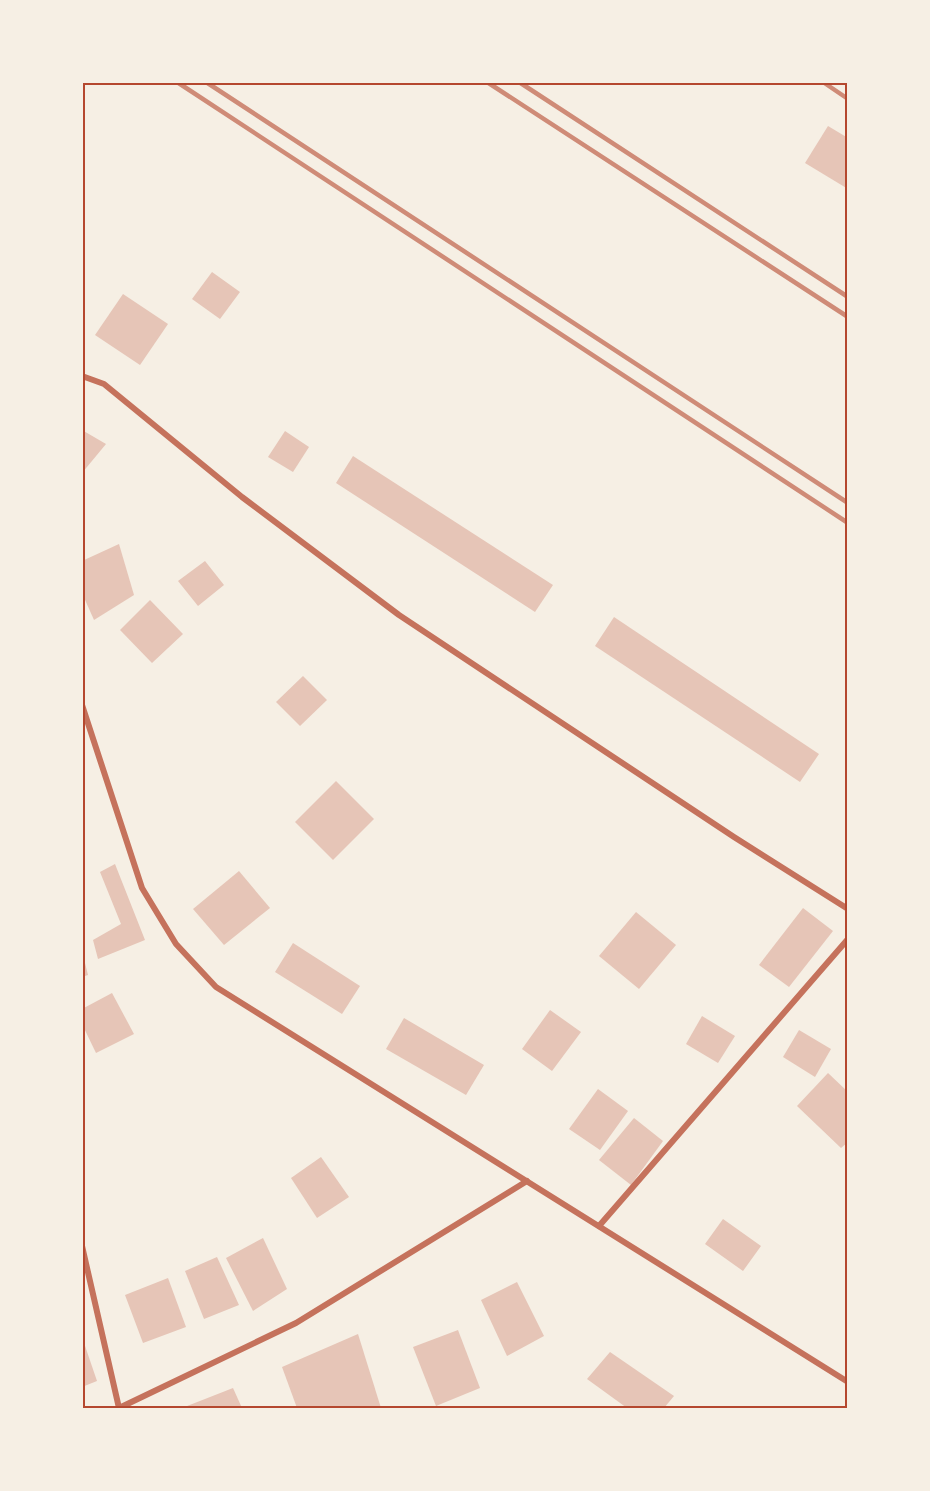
<svg xmlns="http://www.w3.org/2000/svg" width="930" height="1491" viewBox="0 0 930 1491" font-family="'Work Sans',sans-serif">
<rect width="100%" height="100%" fill="#f6efe4"/>
<!-- building -->
<g fill="#e6c5b7">
<polygon points="828,126 848,138 848,189 805,163"/>
<polygon points="212,272 240,292 220,319 192,299"/>
<polygon points="123,294 168,324 140,365 95,335"/>
<polygon points="82,430 106,444 82,473"/>
<polygon points="285,431 309,447 293,472 268,457"/>
<polygon points="353,456 553,585 535,612 336,483"/>
<polygon points="119,544 134,595 94,620 82,593 82,561"/>
<polygon points="205,561 224,585 198,606 178,581"/>
<polygon points="150,600 183,634 152,663 120,630"/>
<polygon points="614,617 819,754 800,782 595,646"/>
<polygon points="303,676 327,700 300,726 276,702"/>
<polygon points="336,781 374,819 333,860 295,822"/>
<polygon points="115,864 145,940 98,959 93,940 121,924 100,872"/>
<polygon points="239,871 270,908 224,945 193,909"/>
<polygon points="803,908 833,931 789,987 759,965"/>
<polygon points="636,912 676,945 639,989 599,956"/>
<polygon points="293,943 360,986 342,1014 275,972"/>
<polygon points="83,955 88,975 82,977 82,956"/>
<polygon points="112,993 134,1034 96,1053 82,1024 82,1009"/>
<polygon points="550,1010 581,1032 552,1071 522,1049"/>
<polygon points="702,1016 735,1036 718,1063 686,1044"/>
<polygon points="404,1018 484,1065 466,1095 386,1049"/>
<polygon points="799,1030 831,1049 815,1077 783,1057"/>
<polygon points="828,1073 848,1092 848,1142 841,1148 797,1106"/>
<polygon points="598,1089 628,1111 600,1150 569,1129"/>
<polygon points="634,1118 663,1141 631,1185 599,1160"/>
<polygon points="321,1157 349,1197 317,1218 291,1178"/>
<polygon points="723,1219 761,1246 743,1271 705,1244"/>
<polygon points="263,1238 287,1289 253,1311 226,1258"/>
<polygon points="217,1257 239,1305 204,1319 185,1271"/>
<polygon points="168,1278 186,1327 143,1343 125,1295"/>
<polygon points="517,1282 544,1336 507,1356 481,1300"/>
<polygon points="458,1330 480,1388 436,1406 413,1347"/>
<polygon points="358,1334 381,1408 297,1408 282,1367"/>
<polygon points="82,1337 97,1381 82,1387"/>
<polygon points="610,1352 674,1396 664,1408 627,1408 587,1379"/>
<polygon points="233,1388 242,1408 182,1408"/>
</g>
<g fill="none" stroke-linecap="round" stroke-linejoin="round">
<!-- minor -->
<g stroke="#c5725c" stroke-width="6">
<polyline points="82,376 104,384 242,497 399,615 734,837 848,909"/>
<polyline points="82,705 142,888 176,944 216,987 848,1382"/>
<polyline points="599,1226 848,939"/>
<polyline points="82,1246 119,1408"/>
<polyline points="119,1408 296,1323 527,1181"/>
</g>
<!-- rail -->
<g stroke="#cf8b77" stroke-width="4.5">
<polyline points="177,82 848,523"/>
<polyline points="206,82 848,503"/>
<polyline points="487,82 848,317"/>
<polyline points="519,82 848,297"/>
<polyline points="823,82 848,99"/>
</g>
</g>
<!-- border -->
<rect width="930" height="1491" fill="none" stroke="#f6efe4" stroke-width="168"/>
<rect x="84" y="84" width="762" height="1323" fill="none" stroke="#b5482f" stroke-width="2"/>
</svg>
